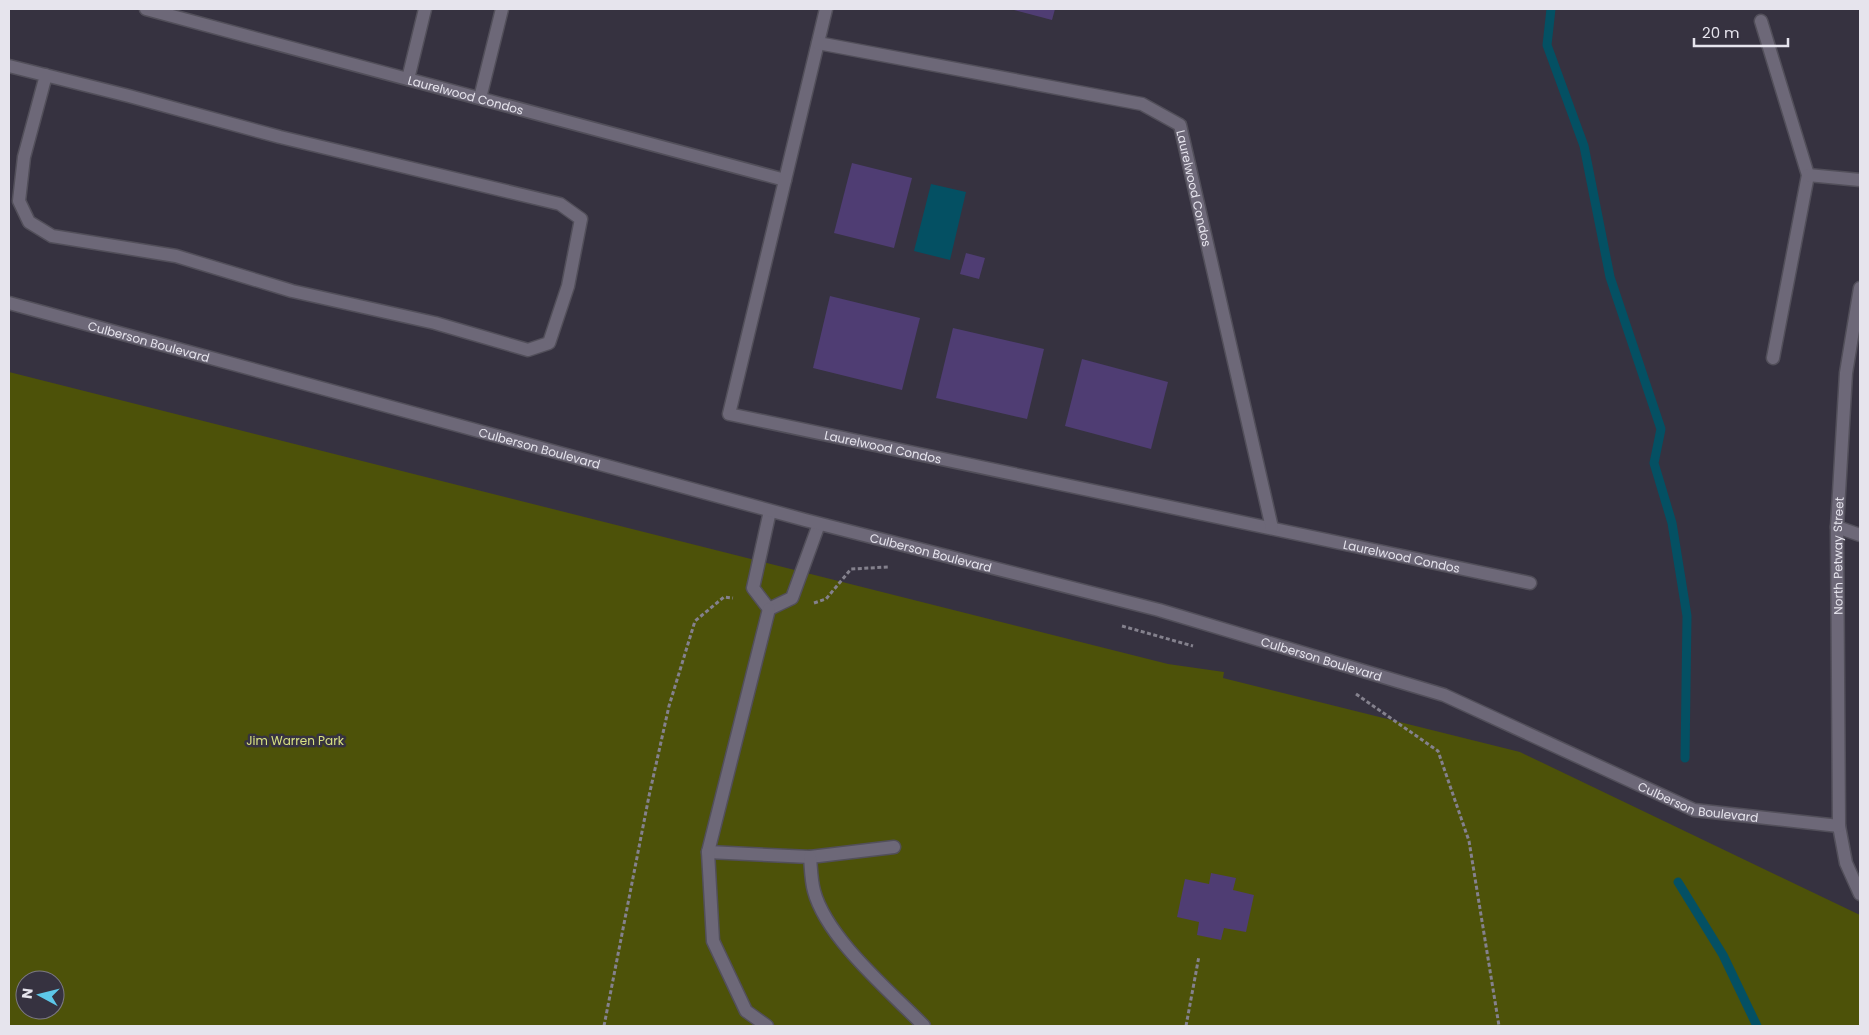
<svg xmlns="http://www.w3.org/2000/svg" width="1869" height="1035" viewBox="0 0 1869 1035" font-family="Poppins,sans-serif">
<rect width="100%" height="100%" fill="#363240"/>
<!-- green -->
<path fill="#4d5209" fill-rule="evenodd" d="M9,372l1159,292 56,8 -1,6 297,74 340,163v111h-1851zM25,980h30v30h-30z"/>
<!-- water -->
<polygon fill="#045063" points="931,184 966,192 950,260 914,251"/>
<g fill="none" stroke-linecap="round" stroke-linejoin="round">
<!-- stream -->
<g stroke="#045063" stroke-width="9">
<polyline points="1551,9 1547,45 1584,146 1610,277 1661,429 1654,463 1672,523 1687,616 1685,758"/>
<polyline points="1678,882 1723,955 1757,1026"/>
</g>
</g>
<!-- building -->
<g fill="#4f3d73">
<polygon points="1010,9 1055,9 1052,20"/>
<polygon points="852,163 912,178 894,248 834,233"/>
<polygon points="966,253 985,258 979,279 960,274"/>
<polygon points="830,296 920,318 902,390 813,368"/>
<polygon points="953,328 1044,349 1027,419 936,398"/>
<polygon points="1082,359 1168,382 1151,449 1065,426"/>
<polygon points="1211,873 1236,878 1233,890 1254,895 1246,932 1224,928 1221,940 1197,935 1199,922 1177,917 1185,879 1209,884"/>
</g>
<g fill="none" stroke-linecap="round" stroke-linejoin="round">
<defs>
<g id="service">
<polyline points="1761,21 1808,175 1773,358"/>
<polyline points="1808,175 1860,180"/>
<polyline points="769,609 753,588 770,511"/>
<polyline points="769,609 792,598 819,524"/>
<polyline points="708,852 810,857 894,847"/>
<path d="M810,857c1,11 1,23 4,34 13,48 76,100 110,135"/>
<polyline points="767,1026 746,1011 713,941 708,852 769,609"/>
</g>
<g id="minor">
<path id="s1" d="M146,9l639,171"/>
<path id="s2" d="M826,9l-97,405 801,169"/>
<path id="s3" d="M818,43l324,61 38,21 92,403"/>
<polyline points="9,66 129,96 280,137 560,204 581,219 568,286 549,343 528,350 435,323 292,291 176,256 52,236 29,222 19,201 24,157 46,75"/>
<polyline points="408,79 425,9"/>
<polyline points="480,98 502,9"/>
<polyline points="1837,527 1860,535"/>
<polyline points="1839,826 1846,863 1860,894"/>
</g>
<g id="tertiary">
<path id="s4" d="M9,303l796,217 354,90 285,85 250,115 145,16 -2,-299 9,-154 14,-85"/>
</g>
</defs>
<!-- service casing -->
<use href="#service" stroke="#524f5a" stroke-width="15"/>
<!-- minor casing -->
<use href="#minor" stroke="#524f5a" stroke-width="15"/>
<!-- tertiary casing -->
<use href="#tertiary" stroke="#524f5a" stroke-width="15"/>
<!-- path -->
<g stroke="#84818d" stroke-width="3" stroke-dasharray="4 2.5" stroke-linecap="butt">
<polyline points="814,603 826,599 851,569 888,567"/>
<polyline points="1122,626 1193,646"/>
<polyline points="1356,694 1438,751 1469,841 1499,1026"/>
<polyline points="604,1026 649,796 669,706 695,621 724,597 733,598"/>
<polyline points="1186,1026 1199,956"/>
</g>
<!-- service -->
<use href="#service" stroke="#6d6878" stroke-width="12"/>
<!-- minor -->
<use href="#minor" stroke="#6d6878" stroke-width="12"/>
<!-- tertiary -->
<use href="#tertiary" stroke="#6d6878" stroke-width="12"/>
</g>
<g text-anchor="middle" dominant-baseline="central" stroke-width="5" stroke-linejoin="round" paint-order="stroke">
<!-- street labels -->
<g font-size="12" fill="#e6e4ed" stroke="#363240">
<text stroke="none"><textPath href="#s1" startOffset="331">Laurelwood Condos</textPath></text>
<text stroke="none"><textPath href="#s3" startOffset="438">Laurelwood Condos</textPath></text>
<text stroke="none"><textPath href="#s4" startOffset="145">Culberson Boulevard</textPath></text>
<text stroke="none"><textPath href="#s2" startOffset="574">Laurelwood Condos</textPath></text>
<text stroke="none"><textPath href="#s4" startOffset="550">Culberson Boulevard</textPath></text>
<text stroke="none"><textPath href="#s4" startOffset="955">Culberson Boulevard</textPath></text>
<text stroke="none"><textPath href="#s2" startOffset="1104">Laurelwood Condos</textPath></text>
<text stroke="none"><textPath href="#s4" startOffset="2179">North Petway Street</textPath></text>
<text stroke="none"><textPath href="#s4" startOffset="1360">Culberson Boulevard</textPath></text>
<text stroke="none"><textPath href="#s4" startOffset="1765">Culberson Boulevard</textPath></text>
</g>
<!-- park labels -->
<g font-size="12" fill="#d8e182" stroke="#363240">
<text x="295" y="740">Jim Warren Park</text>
</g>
</g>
<!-- border -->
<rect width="1869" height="1035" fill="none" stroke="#e6e4ed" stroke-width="20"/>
<!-- north arrow -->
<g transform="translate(40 995) rotate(277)"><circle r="24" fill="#363240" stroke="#7c7985"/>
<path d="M0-4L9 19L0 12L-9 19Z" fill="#5dc7e8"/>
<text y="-8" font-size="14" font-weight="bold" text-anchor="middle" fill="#e6e4ed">N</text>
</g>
<!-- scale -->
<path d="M1694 38v8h94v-8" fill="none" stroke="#e6e4ed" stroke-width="2.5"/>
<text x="1702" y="38" font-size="15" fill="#e6e4ed" stroke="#363240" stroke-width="4" paint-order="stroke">20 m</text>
</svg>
